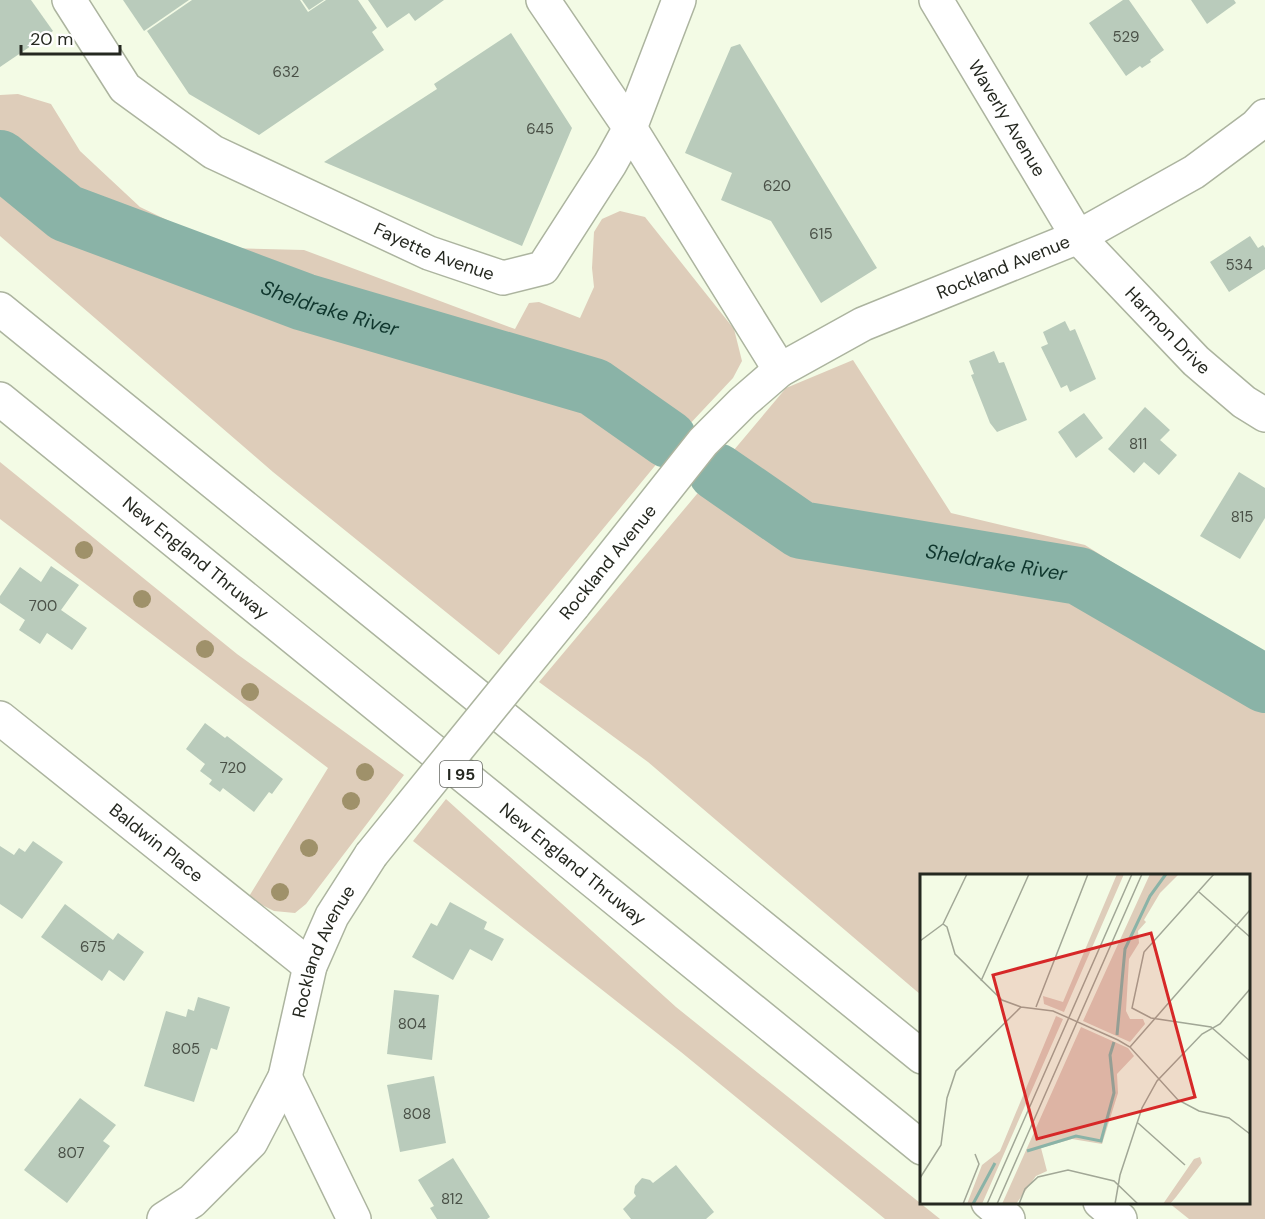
<svg xmlns="http://www.w3.org/2000/svg" width="1265" height="1219" viewBox="0 0 1265 1219" font-family="'DM Sans',sans-serif">
<rect width="100%" height="100%" fill="#f3fbe5"/>
<!-- green -->
<g fill="#decdba">
<polygon points="18,94 51,104 80,151 140,207 225,248 304,250 515,329 529,303 539,302 580,318 594,287 592,268 594,232 602,219 620,211 645,217 734,329 742,361 733,378 687,427 499,655 273,472 0,236 0,95"/>
<polygon points="853,360 951,513 1085,545 1265,658 1265,1219 1189,1219 1169,1203 1248,1202 1248,876 922,876 921,995 648,762 539,682 786,388"/>
<polygon points="0,462 237,654 404,775 306,904 295,913 274,911 248,898 328,768 0,519"/>
<polygon points="446,799 676,1007 940,1219 885,1219 681,1052 413,841"/>
</g>
<g fill="none" stroke-linecap="round" stroke-linejoin="round">
<!-- river -->
<g stroke="#8ab3a7" stroke-width="58">
<path id="s1" d="M0,159l66,54 238,89 290,85 74,52"/>
<path id="s2" d="M717,472l84,58 278,46 186,108"/>
</g>
</g>
<!-- building -->
<g fill="#b9cbbb">
<polygon points="0,0 31,0 53,31 0,67"/>
<polygon points="123,0 189,0 144,31"/>
<polygon points="192,0 300,0 308,12 326,0 358,0 377,28 372,32 384,50 259,135 189,94 147,31"/>
<polygon points="302,0 324,0 309,10"/>
<polygon points="368,0 444,0 415,21 409,13 387,28"/>
<polygon points="1123,0 1129,0 1164,50 1150,60 1151,62 1142,68 1140,66 1126,76 1089,23"/>
<polygon points="1191,0 1234,0 1236,3 1207,24"/>
<polygon points="511,33 572,128 522,246 324,162 437,89 434,84"/>
<polygon points="740,44 877,268 821,303 771,221 721,200 732,173 685,153 731,47"/>
<polygon points="1250,236 1258,248 1263,245 1265,248 1265,269 1229,292 1210,262"/>
<polygon points="1065,321 1070,331 1075,329 1096,379 1070,392 1067,385 1061,388 1041,347 1048,344 1043,332"/>
<polygon points="994,351 999,363 1004,362 1027,420 997,432 990,423 971,375 974,374 969,361"/>
<polygon points="1145,407 1170,430 1160,440 1177,455 1159,475 1144,462 1134,473 1108,449"/>
<polygon points="1084,413 1103,438 1076,458 1058,432"/>
<polygon points="1239,472 1265,488 1265,518 1240,559 1200,536"/>
<polygon points="51,566 79,585 61,610 87,628 72,650 47,633 40,644 19,630 25,620 0,603 0,596 20,567 41,582"/>
<polygon points="205,723 225,738 227,736 283,779 272,794 269,792 254,812 223,788 220,792 209,784 212,780 200,771 205,764 186,749"/>
<polygon points="33,841 63,862 22,919 0,904 0,846 14,855 19,848 25,852"/>
<polygon points="450,902 487,922 484,929 504,939 492,961 470,949 453,980 412,957 431,923 437,926"/>
<polygon points="65,904 113,940 118,933 144,952 124,981 109,970 102,981 41,937"/>
<polygon points="394,990 439,995 432,1060 387,1054"/>
<polygon points="198,997 230,1007 217,1050 211,1048 194,1102 144,1086 166,1011 186,1017 188,1009 194,1011"/>
<polygon points="434,1076 446,1143 400,1152 387,1085"/>
<polygon points="80,1098 116,1125 103,1141 110,1146 67,1203 24,1170"/>
<polygon points="453,1158 490,1217 487,1219 437,1219 430,1208 434,1206 418,1180"/>
<polygon points="676,1165 714,1212 706,1219 631,1219 623,1209 636,1196 634,1193 635,1186 642,1178 650,1180 653,1183"/>
</g>
<g fill="none" stroke-linecap="round" stroke-linejoin="round">
<defs>
<g id="minor">
<path id="s3" d="M69,0l56,88 88,64 216,101 74,25 40,-10 67,-104 20,-36 49,-128"/>
<polyline points="543,0 630,128 780,370"/>
<path id="s4" d="M936,0l142,237 118,124 48,41 21,13"/>
<path id="s5" d="M573,606l130,-164 40,-40 37,-32 83,-46 215,-87 116,-65 62,-46 9,-10"/>
<path id="s6" d="M0,718l310,248"/>
<polyline points="285,1077 354,1219"/>
<path id="s7" d="M164,1219l28,-18 59,-59 34,-65 25,-111 22,-50 39,-61"/>
</g>
<g id="highway">
<polyline points="0,309 922,1057"/>
<path id="s8" d="M0,399l922,749"/>
<polyline points="988,1202 1008,1219"/>
<polyline points="1100,1202 1120,1219"/>
</g>
</defs>
<!-- minor casing -->
<use href="#minor" stroke="#acb49f" stroke-width="36"/>
<!-- highway casing -->
<use href="#highway" stroke="#acb49f" stroke-width="36"/>
<!-- minor -->
<use href="#minor" stroke="#fff" stroke-width="33"/>
<!-- highway -->
<use href="#highway" stroke="#fff" stroke-width="33"/>
<defs>
<polyline id="minor-bridge" points="371,855 573,606"/>
</defs>
<!-- minor-bridge casing -->
<use href="#minor-bridge" stroke="#acb49f" stroke-width="36" stroke-linecap="butt"/>
<!-- minor-bridge -->
<use href="#minor-bridge" stroke="#fff" stroke-width="33"/>
</g>
<!-- trees -->
<g fill="#9f916a">
<circle cx="84" cy="550" r="9"/>
<circle cx="142" cy="599" r="9"/>
<circle cx="205" cy="649" r="9"/>
<circle cx="250" cy="692" r="9"/>
<circle cx="365" cy="772" r="9"/>
<circle cx="351" cy="801" r="9"/>
<circle cx="309" cy="848" r="9"/>
<circle cx="280" cy="892" r="9"/>
</g>
<g text-anchor="middle" dominant-baseline="central" stroke-width="4.5" stroke-linejoin="round" paint-order="stroke">
<!-- number labels -->
<g font-size="15" fill="#4a5147">
<text x="1126" y="37">529</text>
<text x="286" y="72">632</text>
<text x="540" y="129">645</text>
<text x="777" y="186">620</text>
<text x="821" y="234">615</text>
<text x="1239" y="265">534</text>
<text x="1138" y="444">811</text>
<text x="1242" y="517">815</text>
<text x="43" y="606">700</text>
<text x="233" y="768">720</text>
<text x="93" y="947">675</text>
<text x="412" y="1024">804</text>
<text x="186" y="1049">805</text>
<text x="417" y="1114">808</text>
<text x="71" y="1153">807</text>
<text x="452" y="1199">812</text>
</g>
<!-- shield labels -->
<rect fill="#fff" stroke="#666863" stroke-width="1.5" x="440" y="761" width="42" height="26" rx="4.5"/>
<g font-size="16" font-weight="bold" fill="#252820">
<text x="461" y="774">I 95</text>
</g>
<!-- street labels -->
<g font-size="18" fill="#252820" stroke="#fff">
<text stroke="none"><textPath href="#s4" startOffset="138">Waverly Avenue</textPath></text>
<text stroke="none"><textPath href="#s3" startOffset="456">Fayette Avenue</textPath></text>
<text stroke="none"><textPath href="#s5" startOffset="561">Rockland Avenue</textPath></text>
<text stroke="none"><textPath href="#s4" startOffset="406">Harmon Drive</textPath></text>
<text stroke="none"><textPath href="#s8" startOffset="252">New England Thruway</textPath></text>
<text transform="translate(608 562) rotate(-51)">Rockland Avenue</text>
<text stroke="none"><textPath href="#s6" startOffset="200">Baldwin Place</textPath></text>
<text stroke="none"><textPath href="#s8" startOffset="738">New England Thruway</textPath></text>
<text stroke="none"><textPath href="#s7" startOffset="322">Rockland Avenue</textPath></text>
</g>
<!-- water labels -->
<g font-size="20" font-style="italic" fill="#0f362d" stroke="#fff">
<text stroke="none"><textPath href="#s1" startOffset="366">Sheldrake River</textPath></text>
<text stroke="none"><textPath href="#s2" startOffset="300">Sheldrake River</textPath></text>
</g>
</g>
<!-- overview -->
<g transform="translate(920 874)">
<rect width="330" height="330" fill="#f3fbe5"/>
<path d="M197,0h7l-60,138 -20,-8 -1,-8 20,6zM230,0h29l-19,19 -16,27 2,2 -8,9 1,12 -10,16 -3,52 4,8h13l2,5 -15,18 -47,-21zM136,142l7,3 -81,185h-15l15,-39 18,-14zM161,153l47,21 6,8 -17,18 1,19 -16,51 -30,-5 -31,9 6,23 -11,5 -20,28h-14zM280,283l2,6 -26,34 -6,7h-7l31,-45z" fill="#decdba"/>
<path fill="none" stroke="#8ab3a7" stroke-width="3" d="M197,161l8,-86 25,-53 16,-22M107,277l49,-15 25,5 13,-48 -4,-38 4,-13M53,330l22,-41"/>
<path fill="none" stroke="#a1a796" stroke-width="1.5" d="M294,0l-70,78 -12,56 19,10 60,9 39,34M279,18l51,45M23,50l4,3 8,27 47,46 19,7 32,4 65,29 12,7 48,53 21,11 30,7 21,16M23,50l24,-50M0,67l23,-17M61,107l48,-107M116,133l52,-133M210,173l120,-137M218,249l47,42M0,304l21,-33 6,-47 9,-27 65,-64M43,330l16,-40 -4,-10M67,330l145,-330M77,330l145,-330M99,330l6,-15 13,-12 30,-7 46,11 24,23M195,330l5,-29 22,-67 15,-27 45,-47 18,-10 30,-35"/>
<path fill="#d62828" fill-opacity="0.15" stroke="#d62828" stroke-width="3" d="M231,59l44,164 -158,42 -44,-164z"/>
<rect width="330" height="330" fill="none" stroke="#252820" stroke-width="3"/>
</g>
<!-- scale -->
<path d="M21 45v9h99v-9" fill="none" stroke="#252820" stroke-width="3"/>
<text x="30" y="45" font-size="18" fill="#252820" stroke="#ffffff" stroke-width="4.5" paint-order="stroke">20 m</text>
</svg>
